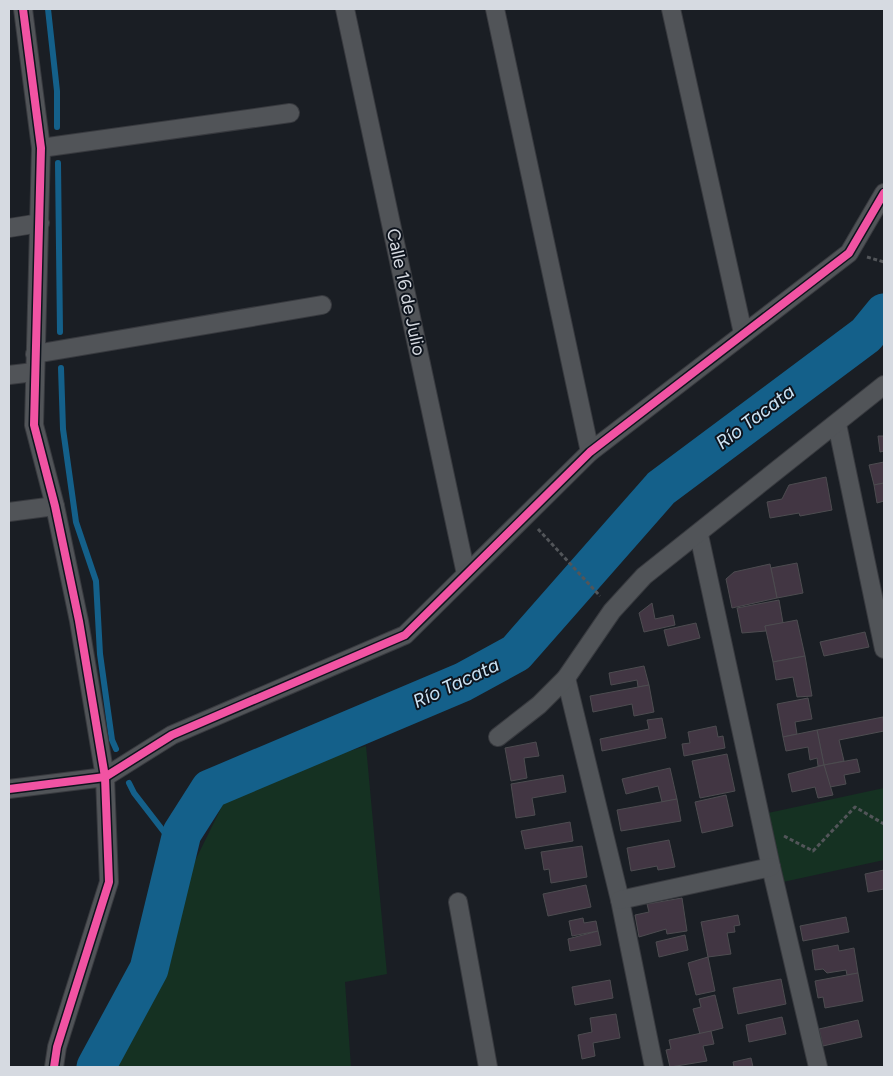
<svg xmlns="http://www.w3.org/2000/svg" width="893" height="1076" viewBox="0 0 893 1076" font-family="Figtree,sans-serif">
<rect width="100%" height="100%" fill="#1a1e24"/>
<!-- green -->
<g fill="#153122">
<polygon points="366,746 387,974 345,982 351,1067 116,1067 122,1041 163,962 193,865 226,798 262,778"/>
<polygon points="884,788 884,860 783,882 768,813"/>
</g>
<g fill="none" stroke-linecap="round" stroke-linejoin="round">
<!-- stream -->
<g stroke="#14608a" stroke-width="6">
<polyline points="48,9 57,91 57,127"/>
<polyline points="58,163 60,332"/>
<polyline points="61,368 63,429 76,522 96,581 100,654 112,740 116,749"/>
<polyline points="129,783 134,793 178,850"/>
</g>
<!-- river -->
<polyline stroke="#14608a" stroke-width="39" points="96,1067 149,969 182,833 210,789 463,682 516,653 661,488 866,335 884,313"/>
</g>
<!-- building -->
<g fill="#423643" stroke="#4d4c50">
<polygon points="878,436 884,436 884,451 880,452"/>
<polygon points="884,462 884,483 874,485 869,465"/>
<polygon points="826,477 832,510 800,516 799,513 770,518 767,502 782,499 789,485"/>
<polygon points="884,483 884,501 877,503 874,485"/>
<polygon points="797,563 803,593 777,598 771,568"/>
<polygon points="770,564 777,598 732,608 726,579 734,572"/>
<polygon points="779,600 783,623 765,626 766,631 742,633 737,608"/>
<polygon points="652,603 655,619 673,615 675,625 644,632 639,613"/>
<polygon points="797,620 805,656 773,662 765,626"/>
<polygon points="696,623 700,638 668,646 664,630"/>
<polygon points="865,632 869,647 824,656 820,642"/>
<polygon points="805,656 812,696 797,697 793,677 776,680 773,662"/>
<polygon points="644,666 649,685 638,687 637,680 611,685 609,673"/>
<polygon points="649,685 654,712 634,716 632,704 593,712 590,696"/>
<polygon points="808,698 812,719 795,722 797,734 783,737 777,704"/>
<polygon points="883,717 884,731 839,740 844,761 824,765 817,730"/>
<polygon points="662,718 666,738 602,751 600,739 649,729 647,720"/>
<polygon points="716,726 718,737 723,736 725,748 684,756 682,744 690,743 688,732"/>
<polygon points="817,730 824,765 818,766 817,758 810,760 808,747 786,751 783,737"/>
<polygon points="536,742 539,756 524,758 527,778 511,781 505,748"/>
<polygon points="727,754 735,791 700,798 692,761"/>
<polygon points="857,759 860,772 844,775 846,784 830,787 824,765"/>
<polygon points="824,765 833,795 818,798 815,787 792,792 788,774"/>
<polygon points="670,768 677,799 662,802 658,786 626,794 622,779"/>
<polygon points="563,775 566,792 532,798 535,815 516,818 511,784"/>
<polygon points="726,795 733,826 702,833 695,802"/>
<polygon points="677,799 681,821 621,831 617,810"/>
<polygon points="570,822 573,841 525,849 521,831"/>
<polygon points="669,840 675,867 658,870 657,866 631,871 627,848"/>
<polygon points="582,846 587,877 551,883 549,869 544,870 541,852"/>
<polygon points="884,870 884,889 868,892 865,874"/>
<polygon points="586,885 591,907 548,916 543,894"/>
<polygon points="682,898 687,931 667,934 666,929 639,937 635,915 649,912 647,904"/>
<polygon points="738,915 740,925 734,926 735,932 727,933 731,954 708,957 701,922"/>
<polygon points="846,917 849,932 803,941 800,926"/>
<polygon points="583,918 584,923 596,921 598,931 572,936 569,921"/>
<polygon points="598,931 601,945 570,951 568,939"/>
<polygon points="685,935 688,950 659,957 656,942"/>
<polygon points="838,945 839,951 854,948 858,973 847,975 846,970 827,973 823,969 815,970 812,950"/>
<polygon points="708,957 715,991 696,995 688,963"/>
<polygon points="858,973 863,1001 825,1008 823,997 818,998 815,981"/>
<polygon points="781,979 786,1004 738,1014 733,988"/>
<polygon points="610,980 613,998 575,1005 572,987"/>
<polygon points="715,995 723,1028 700,1034 693,1009 701,1007 699,999"/>
<polygon points="616,1014 620,1038 593,1043 595,1056 582,1059 578,1035 592,1032 590,1018"/>
<polygon points="782,1017 786,1034 749,1042 746,1025"/>
<polygon points="858,1020 862,1037 823,1046 819,1029"/>
<polygon points="711,1031 714,1044 703,1046 707,1061 670,1067 666,1050 671,1049 669,1040"/>
<polygon points="751,1058 753,1067 734,1067 733,1062"/>
</g>
<g fill="none" stroke-linecap="round" stroke-linejoin="round">
<defs>
<g id="street">
<polyline points="23,9 41,148 34,425 55,506 79,621 105,777 109,882 57,1047 54,1067"/>
<polyline points="345,9 466,574"/>
<polyline points="495,9 590,452"/>
<polyline points="671,9 743,333"/>
<polyline points="41,148 290,113"/>
<polyline points="9,228 40,223"/>
<polyline points="35,354 322,305"/>
<polyline points="9,375 34,372"/>
<polyline points="837,424 884,649"/>
<polyline points="9,512 55,506"/>
<polyline points="699,535 771,867 818,1067"/>
<polyline points="566,678 620,900 654,1067"/>
<polyline points="498,737 539,705 566,678 612,611 644,576 884,385"/>
<polyline points="9,789 105,777 172,735 405,635 590,452 849,253 884,193"/>
<polyline points="620,900 771,867"/>
<polyline points="458,902 488,1067"/>
</g>
</defs>
<!-- street casing -->
<use href="#street" stroke="#383a3f" stroke-width="20"/>
<!-- path -->
<g stroke="#525559" stroke-width="3" stroke-dasharray="4 2.5" stroke-linecap="butt">
<polyline points="867,257 884,262"/>
<polyline points="538,529 600,596"/>
<polyline points="784,836 813,851 855,807 884,824"/>
</g>
<!-- street -->
<use href="#street" stroke="#515458" stroke-width="18"/>
<defs>
<g id="cycleway">
<polyline points="23,9 41,148 34,425 55,506 79,621 105,777 109,882 57,1047 54,1067"/>
<polyline points="9,789 105,777 172,735 405,635 590,452 849,253 884,193"/>
</g>
</defs>
<!-- cycleway casing -->
<use href="#cycleway" stroke="#0e141d" stroke-width="11"/>
<!-- cycleway -->
<use href="#cycleway" stroke="#f153a3" stroke-width="8"/>
</g>
<g text-anchor="middle" dominant-baseline="central" stroke-width="4" stroke-linejoin="round" paint-order="stroke">
<!-- street labels -->
<g font-size="18" fill="#d6dae1" stroke="#0e141d">
<text transform="translate(406 292) rotate(78)">Calle 16 de Julio</text>
</g>
<!-- water labels -->
<g font-size="19" font-style="italic" fill="#cee4f4" stroke="#0e141d">
<text transform="translate(755 417) rotate(-37)">Río Tacata</text>
<text transform="translate(456 683) rotate(-25)">Río Tacata</text>
</g>
</g>
<!-- border -->
<rect width="893" height="1076" fill="none" stroke="#d6dae1" stroke-width="20"/>
</svg>
